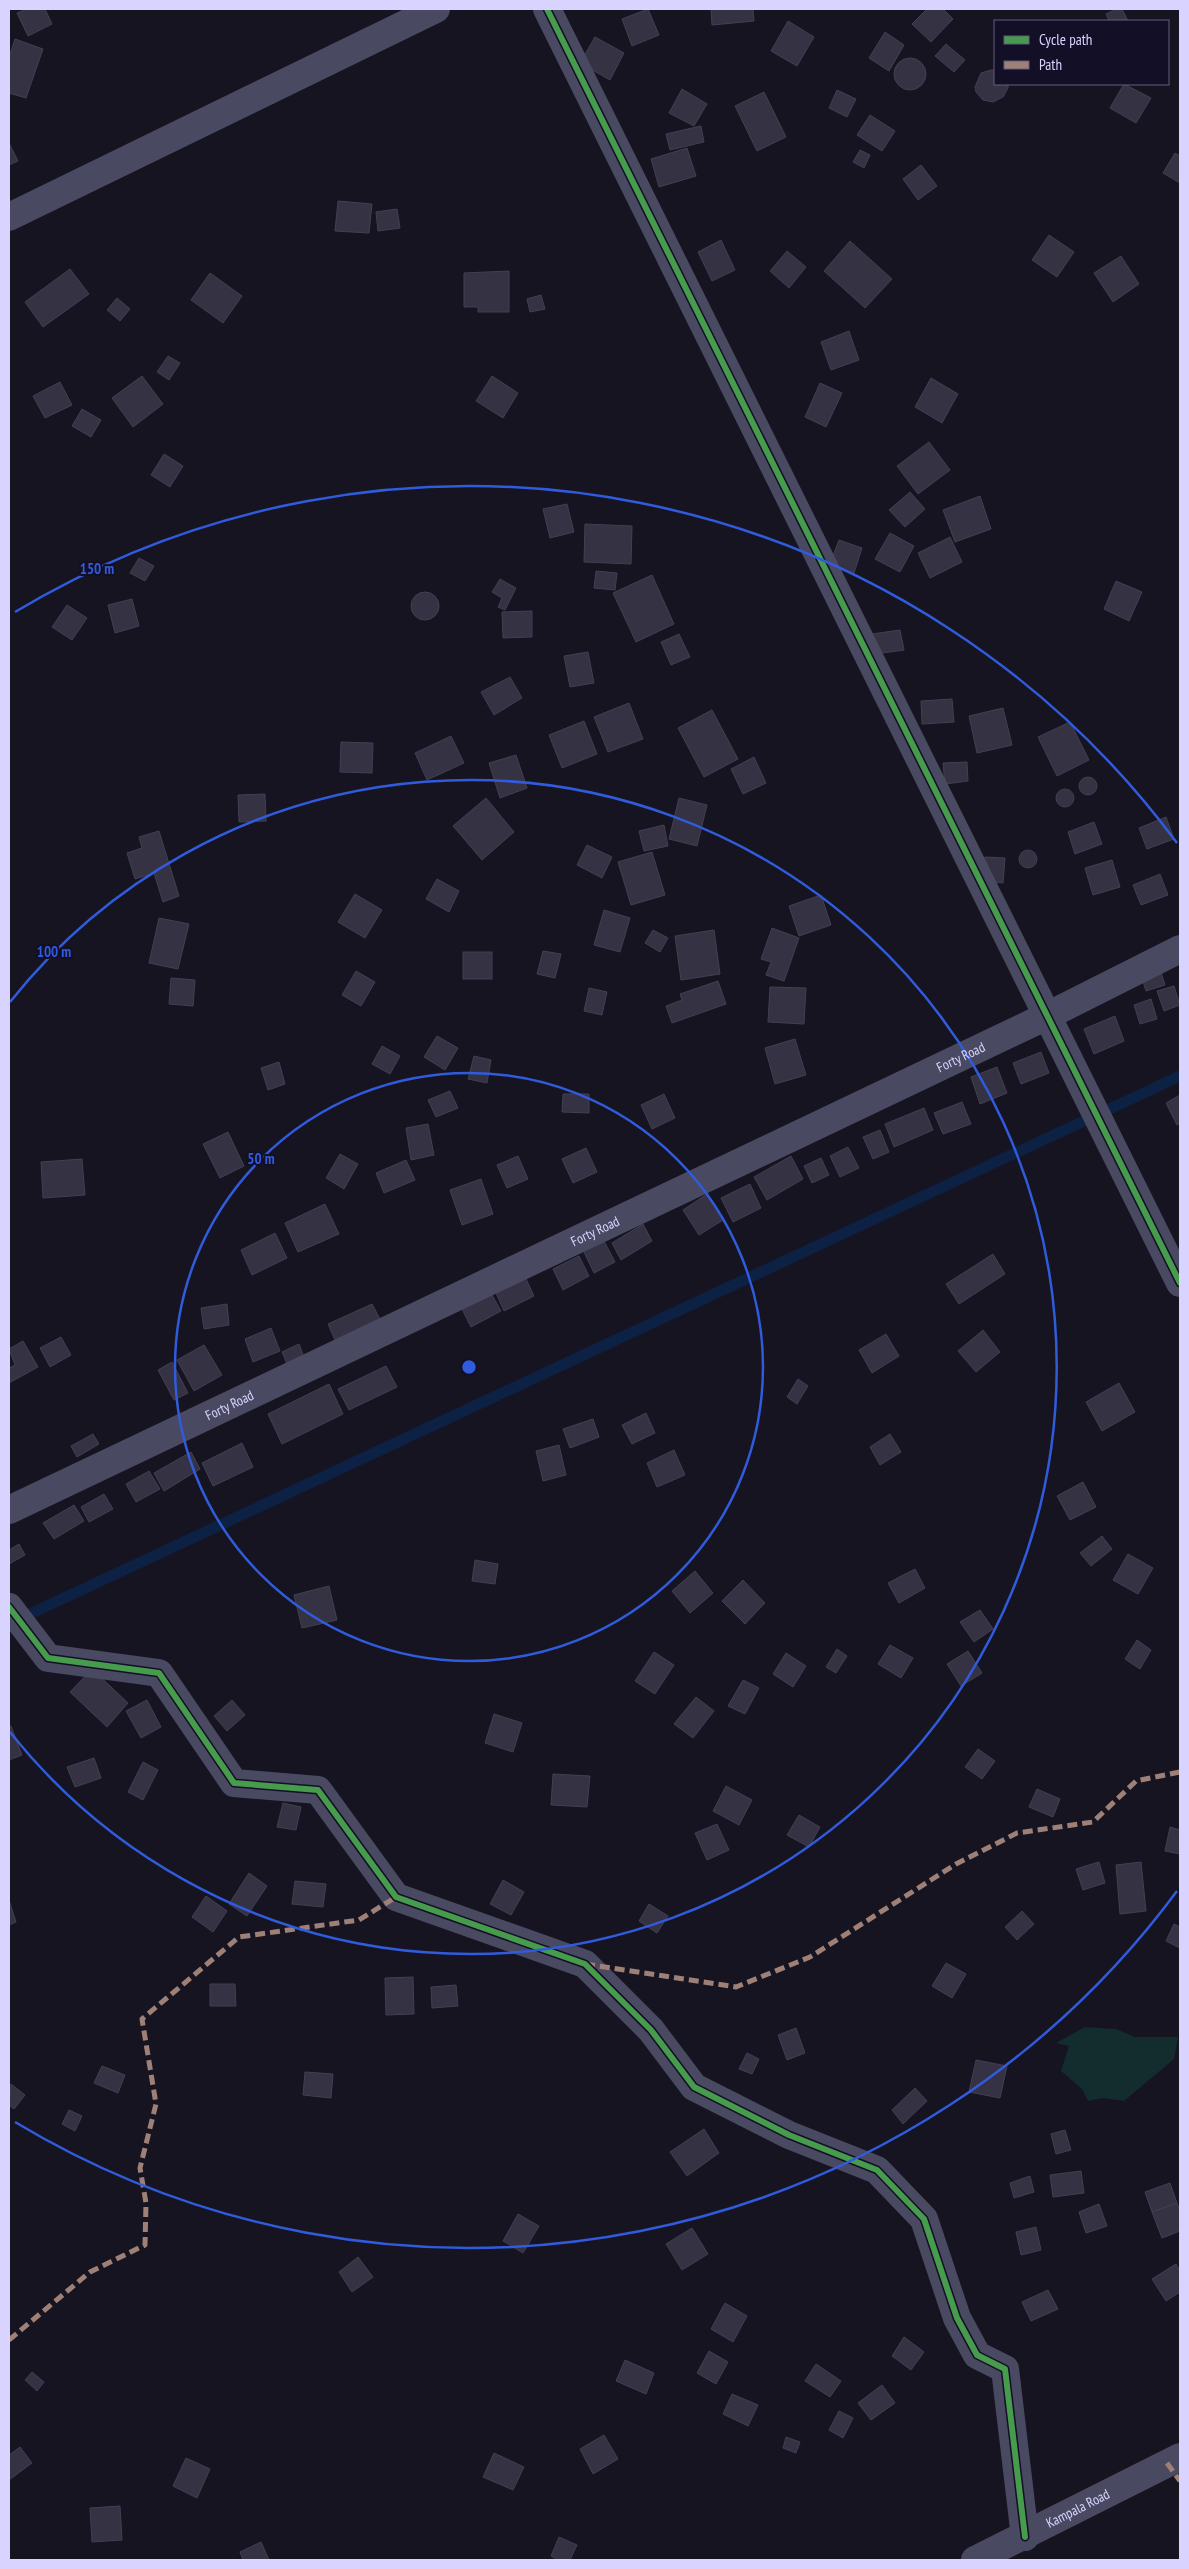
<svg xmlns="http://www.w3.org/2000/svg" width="1189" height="2569" viewBox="0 0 1189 2569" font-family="'PT Sans Narrow',sans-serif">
<rect width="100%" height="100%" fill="#161421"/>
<!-- green -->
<polygon fill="#132c2d" points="1085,2027 1116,2029 1135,2037 1178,2037 1174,2059 1124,2101 1103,2098 1088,2101 1082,2089 1061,2071 1069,2046 1056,2043"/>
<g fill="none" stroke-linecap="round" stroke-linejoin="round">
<!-- stream -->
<polyline stroke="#0d2144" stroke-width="11" points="17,1620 1180,1076"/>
</g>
<!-- building -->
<g fill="#343243" stroke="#433f54">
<polygon points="27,9 45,9 52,24 28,36 17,13"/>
<polygon points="648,9 659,35 632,46 622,19"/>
<polygon points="711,9 753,9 754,21 712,25"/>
<polygon points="927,9 943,9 953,19 931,42 912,24"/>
<polygon points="1116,9 1122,9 1128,21 1109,21 1106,14"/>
<polygon points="788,21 814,37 797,66 771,51"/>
<polygon points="885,32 904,45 889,71 869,58"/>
<polygon points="595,37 624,53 610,80 580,63"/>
<polygon points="15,39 43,49 26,98 9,93 9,58"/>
<polygon points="946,44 965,60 954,72 935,56"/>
<circle cx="910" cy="74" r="16"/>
<polygon points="991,70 995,70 995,84 1008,84 1008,88 1003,97 993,102 983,100 976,92 975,87 981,73"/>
<polygon points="1124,84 1151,98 1136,123 1110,108"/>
<polygon points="682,89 707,104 694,126 669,113"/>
<polygon points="837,90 856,99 847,117 829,108"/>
<polygon points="764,92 786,137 757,151 735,106"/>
<polygon points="870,115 895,131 882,151 857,135"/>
<polygon points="701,126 704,142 670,150 666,134"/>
<polygon points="9,143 18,161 9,165"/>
<polygon points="687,148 696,176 659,187 651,159"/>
<polygon points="860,150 870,155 864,168 853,162"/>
<polygon points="1175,153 1180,156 1180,183 1163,173"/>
<polygon points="921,165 937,186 918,200 903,179"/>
<polygon points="338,201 372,204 369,233 335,231"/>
<polygon points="397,209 400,228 378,231 376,212"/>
<polygon points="1049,235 1074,252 1057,277 1032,260"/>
<polygon points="721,240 735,270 712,281 698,252"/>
<polygon points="850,241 892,279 865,308 824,271"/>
<polygon points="787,251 806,267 789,288 770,271"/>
<polygon points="1121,256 1139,284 1113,302 1094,273"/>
<polygon points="70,269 89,294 43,327 25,302"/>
<polygon points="509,271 509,312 478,312 478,307 464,307 464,273"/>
<polygon points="210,273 242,296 223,323 191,300"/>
<polygon points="541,295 545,309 530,312 527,299"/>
<polygon points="117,298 130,309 120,321 107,310"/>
<polygon points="849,331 859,360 831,370 821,342"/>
<polygon points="168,356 180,363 169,380 157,372"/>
<polygon points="142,376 163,404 133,427 112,398"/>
<polygon points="492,376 518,393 503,418 476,401"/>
<polygon points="931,378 958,394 942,423 915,407"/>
<polygon points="60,382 72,405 45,418 33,396"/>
<polygon points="820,383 842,393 826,427 805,417"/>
<polygon points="82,409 101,420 91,437 72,426"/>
<polygon points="929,442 950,470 918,494 897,466"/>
<polygon points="164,454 183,466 170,487 151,475"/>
<polygon points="910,492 925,509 905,527 889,510"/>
<polygon points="980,496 991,529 955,542 943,510"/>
<polygon points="567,504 574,532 550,538 543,509"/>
<polygon points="585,524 632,526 631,564 584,562"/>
<polygon points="890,533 914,546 900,572 875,559"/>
<polygon points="950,537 962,562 930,578 918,553"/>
<polygon points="839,540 862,548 854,573 830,564"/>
<polygon points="139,558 154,566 145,581 130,573"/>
<polygon points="596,571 617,573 615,590 594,588"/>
<polygon points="652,575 674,624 636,642 613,593"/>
<polygon points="500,579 516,588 505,610 498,607 502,598 492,592"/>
<polygon points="1116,581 1142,592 1129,621 1104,609"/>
<circle cx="425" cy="606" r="14"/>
<polygon points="132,599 139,626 115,633 108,605"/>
<polygon points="67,605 87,618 72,640 52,627"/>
<polygon points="532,611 532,637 503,638 502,612"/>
<polygon points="900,630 904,650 875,654 872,634"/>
<polygon points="679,634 690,657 671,665 661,642"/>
<polygon points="588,652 594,683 570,687 564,656"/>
<polygon points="510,677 522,698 494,715 481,692"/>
<polygon points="952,699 954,722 922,724 921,701"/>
<polygon points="629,703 643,739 608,752 594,717"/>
<polygon points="1003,708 1012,745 977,753 969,716"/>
<polygon points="712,710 738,759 704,777 678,728"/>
<polygon points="584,721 597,754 562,768 549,735"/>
<polygon points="1070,722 1089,760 1057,776 1038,737"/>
<polygon points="451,736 464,763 427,780 415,753"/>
<polygon points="341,742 373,743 372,773 340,772"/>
<polygon points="516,755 527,788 500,798 489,763"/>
<polygon points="754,757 766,783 743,794 731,769"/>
<polygon points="967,762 968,781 945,784 943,763"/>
<circle cx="1088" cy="786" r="9"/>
<circle cx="1065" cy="798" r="9"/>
<polygon points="265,794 266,821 239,822 238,795"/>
<polygon points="486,798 514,832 482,860 453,826"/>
<polygon points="679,798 707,805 697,846 669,839"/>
<polygon points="1166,817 1174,839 1147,849 1139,828"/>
<polygon points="1094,822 1102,844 1075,854 1068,832"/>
<polygon points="664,825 668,846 644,851 639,831"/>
<polygon points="159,831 179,896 163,902 154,873 135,879 127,853 142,848 139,837"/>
<polygon points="587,845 612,857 602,878 577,865"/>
<circle cx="1028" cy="859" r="9"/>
<polygon points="652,852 665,895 631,905 618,862"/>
<polygon points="985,857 1005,858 1003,883 983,881"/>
<polygon points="1112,860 1120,887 1093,895 1085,868"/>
<polygon points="1160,874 1168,895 1141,905 1133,885"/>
<polygon points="437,879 459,891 449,912 426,899"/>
<polygon points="355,894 382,910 365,938 338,922"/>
<polygon points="821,895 831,925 799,936 789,906"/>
<polygon points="604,910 630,918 620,952 594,945"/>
<polygon points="159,918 189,924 178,969 149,963"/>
<polygon points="772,928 799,938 784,981 766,975 771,962 761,959"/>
<polygon points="653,930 668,938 660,952 645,943"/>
<polygon points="714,930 720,974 681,980 675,936"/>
<polygon points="543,951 561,954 555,978 537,974"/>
<rect x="463" y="952" width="29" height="27"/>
<polygon points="1160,969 1165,985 1146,991 1141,975"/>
<polygon points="356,971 375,982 361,1006 342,995"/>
<polygon points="171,978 195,980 193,1006 169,1004"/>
<polygon points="718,981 726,1004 672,1023 666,1006 682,1000 680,994"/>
<polygon points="1174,986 1180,1005 1164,1011 1157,991"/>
<polygon points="770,987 806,988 804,1024 768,1022"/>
<polygon points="589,988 607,992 602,1015 584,1011"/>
<polygon points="1151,999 1157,1019 1140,1024 1134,1005"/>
<polygon points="1115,1016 1124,1041 1094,1054 1084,1029"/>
<polygon points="437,1036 458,1048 445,1070 424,1057"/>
<polygon points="795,1039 806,1075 775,1084 765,1048"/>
<polygon points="382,1046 400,1056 390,1074 372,1064"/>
<polygon points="1041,1052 1049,1073 1021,1084 1013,1063"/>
<polygon points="474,1056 491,1060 487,1083 468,1079"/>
<polygon points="279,1062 285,1084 268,1090 261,1068"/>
<polygon points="997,1067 1007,1093 980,1104 971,1077"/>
<polygon points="450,1091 458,1108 436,1117 428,1100"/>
<polygon points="563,1094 589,1094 589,1113 562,1112"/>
<polygon points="664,1094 675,1118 652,1129 641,1105"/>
<polygon points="1180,1095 1180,1123 1177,1125 1166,1103"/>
<polygon points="962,1102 971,1124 943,1134 934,1113"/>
<polygon points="924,1108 933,1130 894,1147 885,1124"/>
<polygon points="428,1124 434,1155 411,1160 406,1128"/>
<polygon points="880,1130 889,1152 873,1159 863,1137"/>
<polygon points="228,1132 244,1166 220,1178 203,1144"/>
<polygon points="848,1147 859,1168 840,1177 830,1156"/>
<polygon points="586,1148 597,1172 573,1183 562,1159"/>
<polygon points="340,1154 358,1164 344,1189 326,1178"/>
<polygon points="518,1156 528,1179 507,1188 497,1165"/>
<polygon points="791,1156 803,1179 767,1200 754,1177"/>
<polygon points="821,1158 829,1175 812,1183 804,1166"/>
<polygon points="82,1159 85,1195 43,1198 41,1162"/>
<polygon points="406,1160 415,1180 384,1193 376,1173"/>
<polygon points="481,1179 493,1214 462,1225 450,1190"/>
<polygon points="750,1184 761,1208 733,1222 721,1198"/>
<polygon points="707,1194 723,1220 699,1235 683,1210"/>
<polygon points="325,1204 339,1234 298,1252 285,1223"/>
<polygon points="643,1224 652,1241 621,1260 612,1243"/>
<polygon points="275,1233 287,1258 252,1275 241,1250"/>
<polygon points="603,1239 615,1262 594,1273 583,1250"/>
<polygon points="993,1254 1005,1274 959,1304 946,1284"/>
<polygon points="579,1256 589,1276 563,1290 553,1269"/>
<polygon points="526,1279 534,1296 504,1311 496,1293"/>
<polygon points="491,1293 501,1311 471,1327 462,1309"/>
<polygon points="227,1304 229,1325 204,1329 201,1308"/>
<polygon points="372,1304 380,1319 338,1347 328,1324"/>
<polygon points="271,1328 280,1351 253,1362 245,1339"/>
<polygon points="983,1330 1000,1352 976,1372 958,1351"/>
<polygon points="886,1334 899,1356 872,1373 859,1350"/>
<polygon points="61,1337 71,1355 50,1367 40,1348"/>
<polygon points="23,1341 38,1367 9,1383 9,1368 15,1365 9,1349"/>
<polygon points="299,1344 304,1357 287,1364 282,1352"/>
<polygon points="204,1345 222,1375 194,1391 177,1360"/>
<polygon points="172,1362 188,1393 174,1400 158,1370"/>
<polygon points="386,1366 397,1387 349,1410 338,1389"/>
<polygon points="798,1379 808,1386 797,1404 787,1397"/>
<polygon points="1119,1383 1135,1412 1102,1431 1086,1402"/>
<polygon points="329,1384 343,1414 282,1444 268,1414"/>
<polygon points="646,1413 655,1433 632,1444 622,1425"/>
<polygon points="593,1419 599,1437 570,1448 563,1429"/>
<polygon points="93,1434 99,1444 77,1457 71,1446"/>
<polygon points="890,1434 901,1452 880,1465 870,1447"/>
<polygon points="242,1443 253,1467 213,1486 202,1463"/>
<polygon points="559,1445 566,1475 543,1481 536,1451"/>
<polygon points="674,1450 685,1475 657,1487 647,1463"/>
<polygon points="191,1452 200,1469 164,1491 154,1473"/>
<polygon points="149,1471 160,1489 136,1502 126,1484"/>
<polygon points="1083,1482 1096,1507 1070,1520 1057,1496"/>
<polygon points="104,1494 113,1509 89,1522 81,1507"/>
<polygon points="74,1505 84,1521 54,1539 43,1523"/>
<polygon points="1102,1536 1112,1549 1091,1566 1080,1553"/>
<polygon points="19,1544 25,1555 9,1564 9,1550"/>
<polygon points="1128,1554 1153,1568 1138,1594 1113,1580"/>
<polygon points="475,1560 498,1564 495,1584 472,1581"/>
<polygon points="915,1569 925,1588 899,1603 888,1583"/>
<polygon points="695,1571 713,1593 690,1613 672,1591"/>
<polygon points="743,1580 765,1603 745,1624 722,1601"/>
<polygon points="329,1586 337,1620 302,1628 294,1595"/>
<polygon points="980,1610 993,1629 974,1642 960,1622"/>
<polygon points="1137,1640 1151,1650 1140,1669 1125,1659"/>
<polygon points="890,1645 913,1658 901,1678 878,1664"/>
<polygon points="837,1649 847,1656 836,1673 826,1667"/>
<polygon points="968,1651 982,1673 961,1686 947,1664"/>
<polygon points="654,1652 674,1665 655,1694 635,1681"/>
<polygon points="786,1653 806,1666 793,1687 773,1674"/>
<polygon points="92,1669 128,1703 107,1727 70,1692"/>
<polygon points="743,1680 759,1688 745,1714 728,1706"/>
<polygon points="696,1697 714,1711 693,1738 674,1724"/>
<polygon points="147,1700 161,1727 141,1738 126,1711"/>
<polygon points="232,1700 245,1715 227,1731 214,1716"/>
<polygon points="494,1714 522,1723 513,1752 485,1743"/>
<polygon points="9,1726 11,1726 22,1755 9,1760"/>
<polygon points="978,1749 995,1761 982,1779 965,1767"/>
<polygon points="94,1758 101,1778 75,1787 67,1767"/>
<polygon points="143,1762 158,1770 143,1800 128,1792"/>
<polygon points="553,1774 590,1776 587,1807 551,1805"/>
<polygon points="726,1786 752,1800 739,1825 713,1811"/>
<polygon points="1037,1789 1060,1799 1053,1817 1029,1807"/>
<polygon points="283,1803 301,1807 296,1830 277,1827"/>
<polygon points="799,1815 820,1827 809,1847 787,1835"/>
<polygon points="717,1824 729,1850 707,1860 695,1833"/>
<polygon points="1170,1827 1180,1830 1180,1854 1165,1851"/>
<polygon points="1099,1862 1105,1883 1083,1890 1076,1869"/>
<polygon points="1141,1862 1146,1911 1120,1914 1116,1865"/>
<polygon points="249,1873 267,1886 247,1916 229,1904"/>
<polygon points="503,1880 524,1892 511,1915 490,1904"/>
<polygon points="295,1881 326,1884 323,1907 292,1904"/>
<polygon points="206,1896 227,1911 213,1932 192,1917"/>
<polygon points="9,1900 16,1922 9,1925"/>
<polygon points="649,1904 668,1916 657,1933 639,1921"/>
<polygon points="1022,1911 1034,1924 1017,1940 1005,1927"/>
<polygon points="1174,1924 1180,1927 1180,1948 1166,1941"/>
<polygon points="946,1963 966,1974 952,1998 932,1986"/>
<polygon points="413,1977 414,2014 386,2015 385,1978"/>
<polygon points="210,1984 235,1984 236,2006 210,2006"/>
<polygon points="456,1985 458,2006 432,2008 431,1987"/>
<polygon points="796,2028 805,2053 787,2060 778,2035"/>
<polygon points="747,2053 759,2059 752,2074 739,2069"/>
<polygon points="976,2060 1007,2066 1000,2098 969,2092"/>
<polygon points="102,2066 125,2075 118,2093 94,2083"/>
<polygon points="305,2072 333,2074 331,2098 303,2095"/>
<polygon points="11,2084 25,2095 14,2109 9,2105"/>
<polygon points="915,2088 927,2101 903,2124 892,2110"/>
<polygon points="69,2110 82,2116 75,2131 62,2124"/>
<polygon points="704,2129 719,2153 687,2176 670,2152"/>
<polygon points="1065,2130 1071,2150 1056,2154 1051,2134"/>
<polygon points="1081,2171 1084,2193 1053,2197 1050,2175"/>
<polygon points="1030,2176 1034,2192 1014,2198 1010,2183"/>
<polygon points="1170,2183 1177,2203 1152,2212 1145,2192"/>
<polygon points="1177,2203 1180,2211 1180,2231 1162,2238 1152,2212"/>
<polygon points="1099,2204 1107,2226 1086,2233 1079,2212"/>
<polygon points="518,2214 539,2226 523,2253 503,2241"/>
<polygon points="1036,2227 1041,2250 1021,2255 1016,2232"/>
<polygon points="692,2228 708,2254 682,2270 666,2244"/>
<polygon points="358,2257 373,2277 352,2292 339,2272"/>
<polygon points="1176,2264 1180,2271 1180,2292 1166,2301 1152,2279"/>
<polygon points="1048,2290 1058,2309 1031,2321 1022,2302"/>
<polygon points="725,2303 747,2316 733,2342 711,2329"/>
<polygon points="904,2337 924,2352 911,2370 892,2356"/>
<polygon points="709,2351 728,2362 716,2384 697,2373"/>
<polygon points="625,2360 654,2373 646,2394 616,2381"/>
<polygon points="816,2364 841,2381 830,2397 805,2381"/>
<polygon points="32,2372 44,2382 37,2391 25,2380"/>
<polygon points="882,2385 895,2403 871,2420 858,2403"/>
<polygon points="732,2394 758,2405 748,2426 723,2414"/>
<polygon points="839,2411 853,2418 843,2438 829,2430"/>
<polygon points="604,2435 618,2459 593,2474 580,2449"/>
<polygon points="786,2437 800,2442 796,2453 783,2448"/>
<polygon points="20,2447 32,2463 9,2480 9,2455"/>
<polygon points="494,2453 524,2467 513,2490 483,2477"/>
<polygon points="186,2458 210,2469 197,2498 173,2486"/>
<polygon points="120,2506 122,2540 92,2542 90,2508"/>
<polygon points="559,2537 577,2545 570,2560 558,2560 551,2556"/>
<polygon points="261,2542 269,2560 243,2560 240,2552"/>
</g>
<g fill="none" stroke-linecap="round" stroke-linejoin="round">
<!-- minor -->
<g stroke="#4a4962" stroke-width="28">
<polyline points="547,9 1180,1283"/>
<polyline points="9,217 436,9"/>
<path id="s1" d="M9,1510l1038,-494 133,-67"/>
<polyline points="9,1607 48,1658 159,1673 234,1783 318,1790 396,1897 585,1964 651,2030 694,2087 789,2135 877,2170 924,2219 957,2318 977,2355 1005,2369 1025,2537"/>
<path id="s2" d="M975,2560l205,-103"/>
</g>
<!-- quiet -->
<g stroke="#9e8076" stroke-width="5" stroke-dasharray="10 5" stroke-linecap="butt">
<polyline points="585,1964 736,1987 810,1957 956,1864 1017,1833 1093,1822 1136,1781 1180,1772"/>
<polyline points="9,2340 90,2272 145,2245 146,2203 140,2168 156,2104 142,2019 239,1937 359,1920 396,1897"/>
<polyline points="1167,2463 1180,2481"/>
</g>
<defs>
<g id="cycleway">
<polyline points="547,9 1180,1283"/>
<polyline points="9,1607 48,1658 159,1673 234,1783 318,1790 396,1897 585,1964 651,2030 694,2087 789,2135 877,2170 924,2219 957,2318 977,2355 1005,2369 1025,2537"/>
</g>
</defs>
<!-- cycleway casing -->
<use href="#cycleway" stroke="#130f26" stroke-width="9"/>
<!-- cycleway -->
<use href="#cycleway" stroke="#469c4c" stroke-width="6"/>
</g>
<!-- distance rings -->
<g fill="none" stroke="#305bdc" stroke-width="2.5">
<circle cx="469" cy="1367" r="294"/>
<path d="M10 1002A587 587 0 1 1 10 1732"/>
<path d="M1177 1891A881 881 0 0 1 15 2122M15 612A881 881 0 0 1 1177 843"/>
</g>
<g text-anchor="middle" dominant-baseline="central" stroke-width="4" stroke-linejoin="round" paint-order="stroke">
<!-- street labels -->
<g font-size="14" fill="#d9d4ff" stroke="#130f26">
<text stroke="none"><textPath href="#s1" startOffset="1054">Forty Road</textPath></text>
<text stroke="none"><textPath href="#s1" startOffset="649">Forty Road</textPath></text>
<text stroke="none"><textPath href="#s1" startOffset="244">Forty Road</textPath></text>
<text stroke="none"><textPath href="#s2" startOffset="115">Kampala Road</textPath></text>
</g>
</g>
<circle cx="469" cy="1367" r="8" fill="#305bdc" stroke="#130f26" stroke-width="2.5"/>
<g font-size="15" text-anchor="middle" font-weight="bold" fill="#305bdc" stroke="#130f26" stroke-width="4" stroke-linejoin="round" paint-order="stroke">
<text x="97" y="574">150 m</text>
<text x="54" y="957">100 m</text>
<text x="261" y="1164">50 m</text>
</g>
<!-- border -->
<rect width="1189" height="2569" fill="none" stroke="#d9d4ff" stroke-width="20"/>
<!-- legend -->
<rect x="994" y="20" width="175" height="65" fill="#130f26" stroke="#625e7d"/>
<rect x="1004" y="36" width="25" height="8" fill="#469c4c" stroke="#625e7d"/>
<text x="1039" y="45" font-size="15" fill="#d9d4ff">Cycle path</text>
<rect x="1004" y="61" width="25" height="8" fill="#9e8076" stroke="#625e7d"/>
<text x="1039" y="70" font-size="15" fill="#d9d4ff">Path</text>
</svg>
